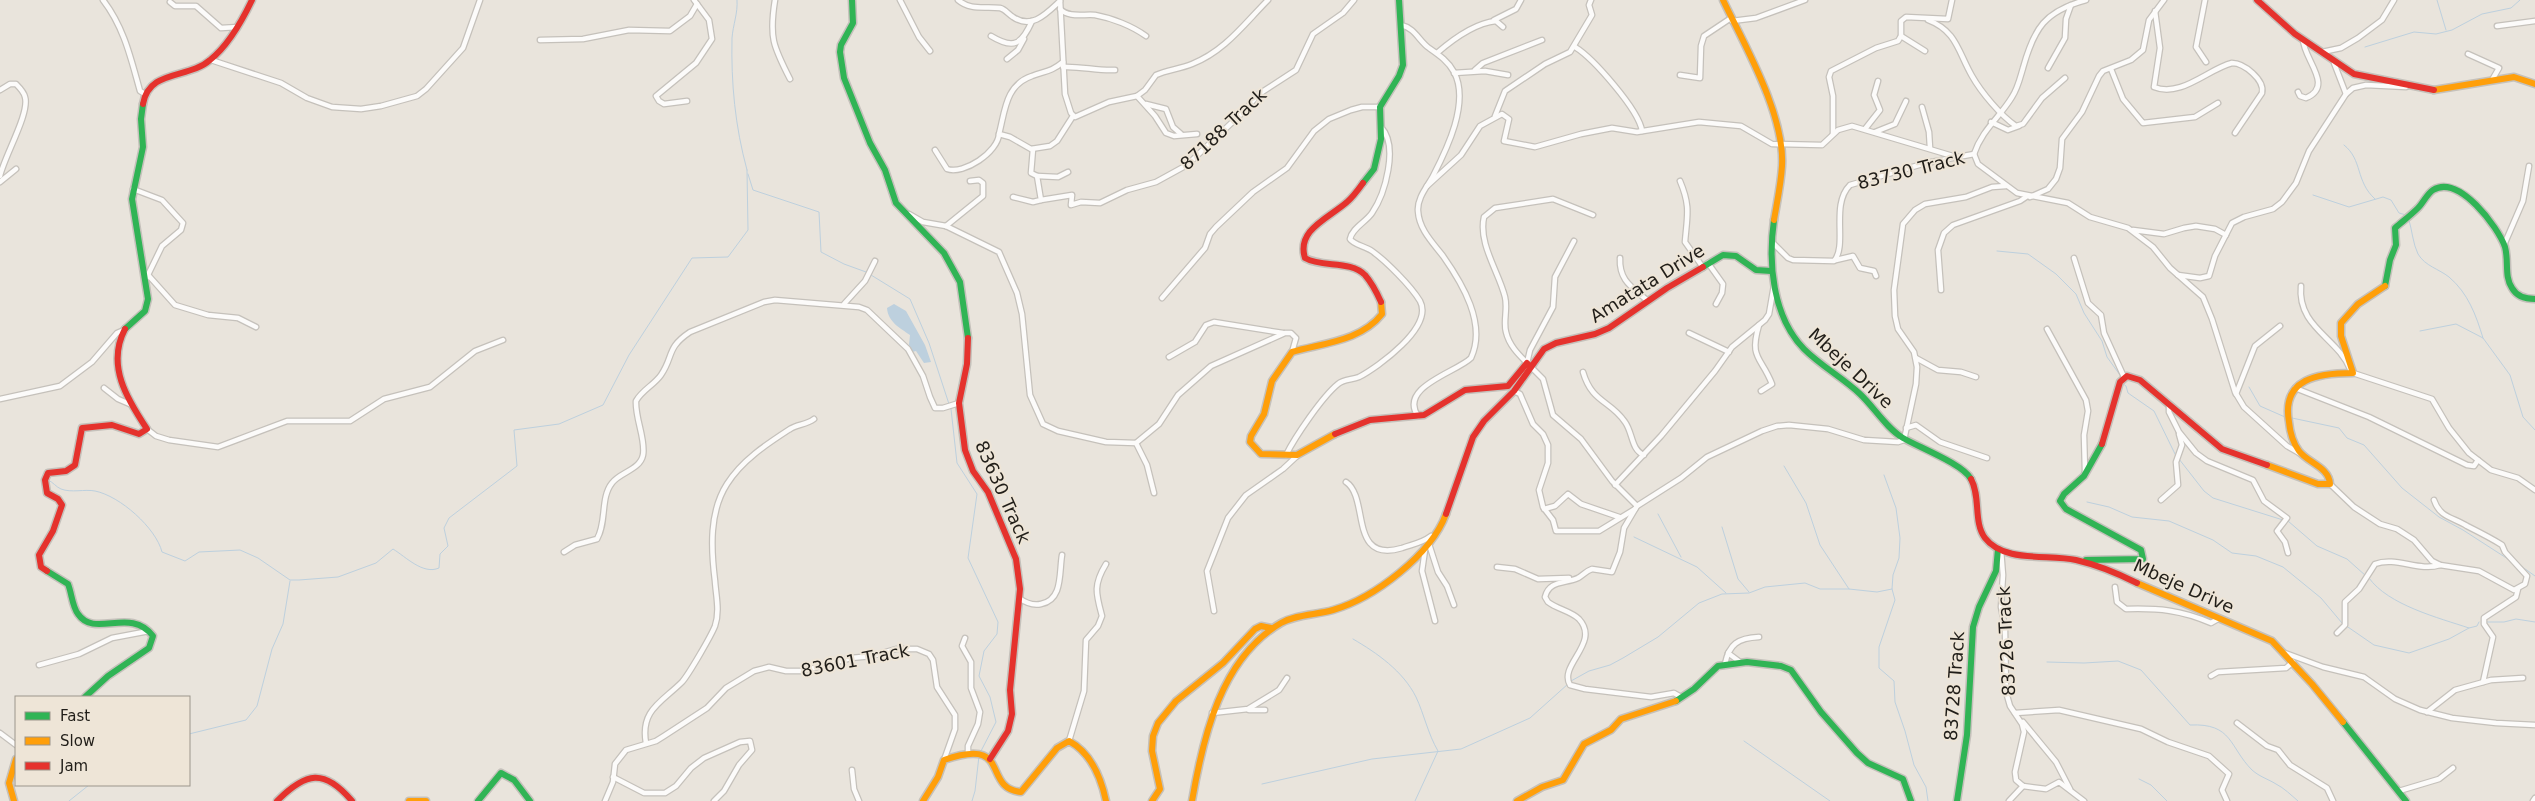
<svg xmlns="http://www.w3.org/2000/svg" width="2535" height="801" viewBox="0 0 2535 801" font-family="'DejaVu Sans',sans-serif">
<rect width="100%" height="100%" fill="#e9e4dc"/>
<!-- water -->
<path fill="#bdd0de" d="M894,304l12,7 19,34 6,17 -7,1 -8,-12 -4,1 -3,-7 1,-10c-10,-7 -22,-13 -23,-27z"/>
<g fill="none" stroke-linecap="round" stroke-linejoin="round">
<!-- stream -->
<g stroke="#bdd0de" stroke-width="1">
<path d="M737,0c1,13 -4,25 -5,38 -1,45 3,88 15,132"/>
<polyline points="2437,0 2446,30"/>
<polyline points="2365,47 2414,32 2436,34 2452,30 2482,14 2511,8 2520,0"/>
<path d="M2344,145c19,15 11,36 31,54"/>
<polyline points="748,174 753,190 819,212 821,252 844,264 866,272"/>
<polyline points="2313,195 2349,207 2383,197 2391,200 2399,213 2406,215"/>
<path d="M2409,220c3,10 4,24 9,34 7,12 21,15 31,23 19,16 27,38 34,61"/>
<polyline points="1997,251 2028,254 2056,274 2076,294 2084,313 2102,341 2107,357 2120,375"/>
<polyline points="871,275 910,299 929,343 949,404"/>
<polyline points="2420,331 2456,324 2483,338 2510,375 2523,417 2535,430"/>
<polyline points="2122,383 2126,386 2128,393 2154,411 2176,456"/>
<polyline points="2249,387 2260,406 2285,417"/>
<polyline points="951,409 957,463 977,494 968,558 998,622 997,634 984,651 979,676 990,697 996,722 981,751"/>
<polyline points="2292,418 2339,428 2347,438 2364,445 2402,488 2439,517 2463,530 2511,561"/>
<polyline points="2179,459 2204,491 2213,498 2283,520"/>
<polyline points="1784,466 1806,503 1820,545 1849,589"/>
<polyline points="1884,475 1896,508 1900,538 1899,558 1893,575 1892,589 1895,600 1879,647 1879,668 1894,681 1895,702 1905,731 1914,765 1926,787 1928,801"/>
<path d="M48,480c5,2 8,7 13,9 10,4 24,0 34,2 25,5 61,37 67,61l23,9 14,-9 41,-2 18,8 32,22h9l39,-3 38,-14 17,-14c13,8 30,26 46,19l1,-14 8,-8 -4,-18 5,-10 68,-52 -3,-36 45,-6 44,-19 26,-50 63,-97 36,-1 20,-27 -1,-60"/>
<polyline points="2087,502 2109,507 2132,517 2169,521 2213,540 2232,553 2256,556 2283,567 2321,598 2342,623"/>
<polyline points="1658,514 1681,557"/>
<polyline points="2288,521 2317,546 2347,559 2366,576"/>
<polyline points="1722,527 1738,579 1749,592"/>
<polyline points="1634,537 1697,567 1726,593"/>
<polyline points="2521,566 2535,576"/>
<path d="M2369,578c19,27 70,40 100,50l8,-2 2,-4"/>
<polyline points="2486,622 2504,622 2516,619 2535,622"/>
<polyline points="2345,625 2374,645 2409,653 2449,639 2469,628"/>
<path d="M1353,639c24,14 50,32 63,58 8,17 12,37 22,54l-23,50"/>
<path d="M2047,662l37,1 34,-2 23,9 49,55c43,-2 39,22 62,45 8,7 16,9 24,14 8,4 15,11 22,17"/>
<polyline points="1571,681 1589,671 1610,665 1623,658 1658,637 1699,603 1722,594 1749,593 1765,587 1805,583 1820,589 1849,589 1877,592 1892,589"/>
<polyline points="189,734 246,720 257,706 272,649 283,624 290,581"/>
<polyline points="1744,741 1830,801"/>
<polyline points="2139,779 2151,785 2167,801"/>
<polyline points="1262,784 1372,759 1461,749 1530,718 1568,684"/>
<polyline points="69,801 89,785"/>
<polyline points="972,801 975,791 979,756"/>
</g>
<defs>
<g id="street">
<path d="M103,0c21,27 28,59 37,91l5,3"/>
<path d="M775,0c-6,37 -2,46 15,79"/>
<polyline points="900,0 919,37 930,51"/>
<path d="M958,0c13,11 27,6 42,8 5,1 8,6 13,9 19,13 34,-4 47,-16"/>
<path d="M1060,0l5,94 6,19 4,4 34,-15 28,-6 8,-6 11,-15c11,-5 24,-6 36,-11 33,-13 52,-40 76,-64"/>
<polyline points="2205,0 2196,47 2206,62"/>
<polyline points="170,2 175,6 196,6 221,28 238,27"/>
<path d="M1060,9c9,9 23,5 35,6 17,3 37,11 51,21"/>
<path d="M2155,11l5,37 -6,39c27,11 54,-18 78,-24 12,0 33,17 30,30l-27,40"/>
<polyline points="1494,20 1516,9 1521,0"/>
<path d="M1928,20c29,11 30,32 44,56 9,16 29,40 44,50l7,-2 19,-26 23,-20"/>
<polyline points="1732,21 1756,18 1805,0"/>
<path d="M1401,25c14,3 18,16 28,23 10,7 19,13 25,24 16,30 -7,77 -21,104 -6,11 -16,22 -15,35 1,18 14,31 25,45 19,27 44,68 28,102 -14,14 -73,29 -53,58"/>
<polyline points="2497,26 2535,21"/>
<path d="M991,36c23,14 31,8 41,-15"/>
<polyline points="1901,36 1925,51"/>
<polyline points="540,40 583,39 629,30 670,31 690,16 697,4"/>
<path d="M1575,47c18,11 64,63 67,84"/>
<polyline points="2322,52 2341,48 2358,38 2382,20 2394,0"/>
<path d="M1437,53c15,-13 38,-30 59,-32l7,6"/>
<polyline points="2468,54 2499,68 2492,80"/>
<polyline points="1007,59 1018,50 1024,39"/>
<polyline points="211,60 281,83 307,98 332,107 361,109 381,106 417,96 426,89 463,48 480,0"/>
<path d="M1063,62c-12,10 -18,9 -31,14 -27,9 -27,36 -33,58l11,3 21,12 19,-3 7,-5 16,-25"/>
<polyline points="2334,63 2346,94"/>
<path d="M1063,67c18,-1 34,4 52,3"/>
<polyline points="2048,68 2065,38 2066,19 2071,5"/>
<polyline points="2111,69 2123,99 2143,123 2195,117 2218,103"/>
<polyline points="1475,70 1483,63 1542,40"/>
<polyline points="1454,73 1485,71 1508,75"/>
<polyline points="1680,75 1700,78 1701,46 1704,36 1731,18"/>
<path d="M0,90l10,-6h6c4,4 8,8 9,13 5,16 -21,60 -25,79"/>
<path d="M2298,92l2,4 6,2c29,-12 -3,-39 -3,-59"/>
<polyline points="1137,96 1155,116 1166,133 1174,136 1197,134"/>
<polyline points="687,101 664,104 659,101 656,96 696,63 712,39 709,20 694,0"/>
<polyline points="1146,104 1166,109 1173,127 1181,134"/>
<polyline points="1922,107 1929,132 1930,148"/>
<polyline points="1495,116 1505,91 1545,64 1570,52 1592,15 1589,5 1591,0"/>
<polyline points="1991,122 2008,130 2019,126"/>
<polyline points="1865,129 1880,110 1874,95 1878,81"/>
<polyline points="1875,132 1895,124 1906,101"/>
<polyline points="1833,134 1833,96 1829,77 1831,71 1876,48 1898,41 1901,36 1901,21 1906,17 1948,19 1952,0"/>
<path d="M935,150l12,19c17,6 51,-17 52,-35"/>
<polyline points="1974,154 1978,164 2017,193 2068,203 2090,217 2128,228 2153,247 2170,268 2203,297 2212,319 2235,392 2244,407 2287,446 2301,454"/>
<path d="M1974,154c8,-24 26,-37 38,-57 6,-9 8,-19 11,-29 11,-40 22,-57 63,-68"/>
<polyline points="1037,176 1058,177 1068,172"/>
<path d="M1680,181c11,26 7,35 5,61l17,24"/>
<polyline points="0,182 16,169"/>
<polyline points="1427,186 1461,155 1480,126 1502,114 1509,119 1504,141 1535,147 1581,134 1612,128 1637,132 1699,122 1741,126 1772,144 1822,145 1838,130 1852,126 1956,157"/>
<polyline points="133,189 162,200 183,223 181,230 162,246 146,279"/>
<polyline points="1013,197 1033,202 1041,200 1037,176 1031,173 1033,149"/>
<polyline points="2030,197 2048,189 2056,179 2060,168 2062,139 2082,112 2099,76 2103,71 2131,60 2143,50 2149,20 2164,0"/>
<polyline points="1041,200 1072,195 1071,205 1081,202 1100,203 1127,190 1156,182 1187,165 1242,113 1259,94 1296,70 1313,34 1343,13 1354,0"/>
<polyline points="909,214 923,222 946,226 999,252 1017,293 1022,314 1030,395 1043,424 1058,431 1106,442 1136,443 1159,424 1178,395 1211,366 1285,333 1291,333 1296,338 1292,352"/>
<polyline points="946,226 983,196 983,183 979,180 970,181"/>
<polyline points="2133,230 2164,234 2184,228 2196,226 2215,229 2226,235"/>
<path d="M1772,242l16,16 5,2 41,1c14,-16 -4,-56 16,-76l76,-22 48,-9"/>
<polyline points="2504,245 2523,201 2529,166"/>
<path d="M1620,258c-1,23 12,29 28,43"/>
<polyline points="2074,258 2088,303 2101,315 2104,333 2124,377"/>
<polyline points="1836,260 1853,256 1860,268 1874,271 1876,276"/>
<polyline points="1708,263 1723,284 1722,293 1716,304"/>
<polyline points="2178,275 2200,278 2209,276 2215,256 2232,223 2244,217 2273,209 2282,202 2296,183 2309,151 2346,94 2353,88 2366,85 2406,87"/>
<polyline points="149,276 175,305 208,315 238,318 256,327"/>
<path d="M2301,286c-4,41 37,52 49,83"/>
<polyline points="1941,290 1938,250 1944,233 1953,225 2020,201 2026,197"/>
<polyline points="1162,298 1205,248 1210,234 1216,227 1253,192 1287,168 1314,131 1329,119 1351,110 1362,107 1380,107"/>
<polyline points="844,304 865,281 875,261"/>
<path d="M1759,325c-10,34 2,31 13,59l-11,7"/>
<polyline points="2047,329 2086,400 2088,411 2084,435 2085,472"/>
<polyline points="1689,333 1729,352"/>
<polyline points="1169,357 1195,342 1206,325 1214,322 1283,333"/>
<polyline points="1916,358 1938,370 1961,372 1976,377"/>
<path d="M1527,363c-9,-9 -18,-18 -21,-31 -3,-11 2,-23 -1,-35 -6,-25 -27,-53 -21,-80l11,-9 58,-9 40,16"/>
<polyline points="1527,363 1530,350 1553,307 1555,277 1574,241"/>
<polyline points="1530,366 1543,379 1553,415 1581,439 1612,481 1637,506"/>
<path d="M1583,372c9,31 27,28 42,50 8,11 6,28 19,33"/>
<polyline points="2353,373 2432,399 2449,428 2469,453 2491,470 2518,478 2535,490"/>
<polyline points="104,388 118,399 132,405"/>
<polyline points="2295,388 2369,417 2467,465 2474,466 2478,460"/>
<polyline points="1514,391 1520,394 1533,424 1543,434 1548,445 1548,463 1539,490 1543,507 1553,520 1556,531 1599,531 1635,509"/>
<polyline points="2236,394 2255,346 2280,326"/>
<polyline points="0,399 60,386 92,362 117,333 124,330"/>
<polyline points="2169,406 2169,412 2179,432 2196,453 2207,461 2253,480 2264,501 2287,518 2277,531 2285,542 2288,553"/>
<polyline points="1906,428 1916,425 1940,442 1987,458"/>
<polyline points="147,429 156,436 169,440 218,447 287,421 350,421 384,399 430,387 475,351 503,340"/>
<polyline points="1136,443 1147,465 1154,493"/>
<path d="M1286,455c9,-18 36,-58 52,-71 6,-5 14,-4 21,-7 19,-10 75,-50 61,-76 -9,-15 -34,-40 -48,-50 -7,-5 -18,-6 -22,-12 2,-11 16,-17 22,-26 13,-19 27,-67 9,-86"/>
<path d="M1346,482c24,16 2,82 56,66 11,-4 20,-5 29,-12"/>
<path d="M2330,484l24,23 26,17 17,5 17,11 18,21 8,4 39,6 35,19 11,-6 2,-8 -22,-24 -3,-7c-11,-7 -23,-13 -35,-19 -14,-9 -27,-8 -33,-26"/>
<polyline points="1615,485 1661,436 1715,371 1732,347 1765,320 1769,314 1774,285"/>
<polyline points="2161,500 2178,485 2176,462 2182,445 2179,434"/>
<polyline points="1544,509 1555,506 1568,494 1581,504 1619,517"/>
<polyline points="1429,544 1438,572 1447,586 1454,605"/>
<polyline points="1425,550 1422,571 1435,621"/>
<polyline points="2001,550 2003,575 2001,607 2005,628 2006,692 2010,706 2022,724 2024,732 2015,772 2016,780 2023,786 2046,789 2059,782 2084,801"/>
<path d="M564,552l11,-7 22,-6c10,-17 3,-41 15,-56 8,-11 28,-13 31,-28 3,-15 -8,-37 -7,-54 6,-11 18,-16 25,-26 13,-19 5,-27 29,-43l74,-30 11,-2 84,7 8,3 41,39 15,27 7,21 5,11h8l16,-5"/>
<polyline points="1497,567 1515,569 1538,579 1569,578"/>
<path d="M2115,587l2,15 9,7c32,-1 55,1 85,14l7,-4"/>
<path d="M1019,598c7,5 14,8 22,6 22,-4 18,-31 21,-49"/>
<polyline points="1214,611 1207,571 1228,518 1246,495 1283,469 1297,456"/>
<path d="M2337,633l8,-8v-23l14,-13 16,-25c21,-8 44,8 65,1"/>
<polyline points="965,638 962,646 971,662 971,688 980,712 978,724 968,746 968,752"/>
<polyline points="1728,653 1740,662"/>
<polyline points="2285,653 2323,667 2364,677 2395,699 2420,710 2452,718 2496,723 2535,725"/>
<path d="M1725,664c4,-20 13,-26 34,-27"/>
<polyline points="39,665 79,654 112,638 149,631"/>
<polyline points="2211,676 2218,672 2286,668 2293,662"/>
<polyline points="2483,682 2493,637 2484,624 2484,618 2516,597 2518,589"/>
<path d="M1681,697l-7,-4 -23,4 -66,-8 -15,-4c-12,-20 31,-42 9,-66 -8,-8 -22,-10 -31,-17l-3,-5c4,-17 20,-13 33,-19 5,-3 8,-7 14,-9l20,3 8,-20 4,-24 13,-22 44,-28 26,-21 55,-26 15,-5 12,-1 39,4 36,11 34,2 6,-2 12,-56 1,-17 -3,-15 -16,-23 -3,-13 -1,-26 9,-66 12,-14 10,-6 41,-7 26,-10 14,-1"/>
<polyline points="1249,710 1265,710"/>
<polyline points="2427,712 2455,690 2491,680 2523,678"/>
<polyline points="1212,713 1248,709 1279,690 1287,678"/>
<polyline points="2015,713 2059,710 2141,729 2168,742 2209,756 2229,774 2222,790 2227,801"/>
<polyline points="2023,722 2056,762 2070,789"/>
<polyline points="2237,723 2267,746 2278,750 2290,765 2327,788 2333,801"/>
<polyline points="0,733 16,745"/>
<path d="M1069,741l15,-50 2,-51 12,-14 4,-10c-6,-22 -9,-31 4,-52"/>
<path d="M646,743c-6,-33 16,-41 36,-61 7,-8 29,-46 33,-56 5,-15 1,-30 0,-45 -4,-32 -6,-69 12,-97 15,-24 40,-40 63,-55 8,-5 16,-4 24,-10"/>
<polyline points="852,770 854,789 859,801"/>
<polyline points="613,777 644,793 665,793 676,786 691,768 704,758 740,742 750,741 752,750 739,765 724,791 714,801"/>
<polyline points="2399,791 2439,779 2453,768"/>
<polyline points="605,801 613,782 615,764 626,750 656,741 664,736 707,708 726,688 754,671 769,667 786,671 803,671 851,658 872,656 896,649 917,649 929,654 933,660 937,687 955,715 955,729 944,760"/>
<polyline points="2009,801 2023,786"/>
<polyline points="2533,801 2535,798"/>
</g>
<g id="fast">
<polyline points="852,0 853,23 841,45 840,52 844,78 870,143 885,170 896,203 944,253 960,282 968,338"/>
<polyline points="1363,183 1374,169 1381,139 1380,107 1399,76 1403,65 1399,0"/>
<path d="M1774,220c-6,42 -2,96 30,129 17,17 39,29 56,45 14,13 26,34 43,44 15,9 60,26 68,41"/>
<polyline points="1703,267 1723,255 1736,256 1756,270 1771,271"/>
<path d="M2385,286l5,-26 6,-15 -1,-17c8,-7 16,-13 23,-20 5,-5 9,-14 15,-18 26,-16 65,37 72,57 4,14 -1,29 7,41 5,9 14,11 23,11"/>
<polyline points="125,329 145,311 148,299 132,199 143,147 141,119 143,104"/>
<polyline points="2086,560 2143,559 2141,550 2066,509 2060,501 2064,494 2084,476 2102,444"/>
<path d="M47,571l21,13c4,10 4,22 10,30 17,25 52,-8 75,22l-4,12 -41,28 -23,21"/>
<polyline points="1676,701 1694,689 1718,666 1747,662 1781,666 1791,670 1821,712 1857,753 1868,763 1903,779 1911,801"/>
<polyline points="2343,722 2406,801"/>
<polyline points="478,801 501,773 514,780 530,801"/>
<polyline points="1957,801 1967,735 1973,627 1979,607 1996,571 1998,549"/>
</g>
<g id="slow">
<path d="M1723,0c22,46 62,115 59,166 -1,18 -5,36 -8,54"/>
<polyline points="2434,90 2514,77 2535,84"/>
<path d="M1335,434l-38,21 -36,-1 -11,-12 1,-6 13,-22 8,-33 20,-29c31,-9 69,-11 90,-38l-1,-12"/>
<path d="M2267,465l51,19h12c-1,-17 -22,-21 -31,-33 -6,-8 -9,-19 -10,-29 -8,-44 30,-49 64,-49l-12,-37v-13l17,-19 27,-18"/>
<polyline points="2137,583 2272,641 2312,684 2343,722"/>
<polyline points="14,801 9,783 16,759"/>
<polyline points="409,801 426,801"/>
<path d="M923,801l15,-24 6,-17c69,-24 37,28 77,32l36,-44 12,-7c22,12 32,36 37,60"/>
<polyline points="1152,801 1160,789 1152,751 1153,736 1158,723 1176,701 1223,663 1255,629 1261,626 1271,628"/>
<path d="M1192,801c11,-64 29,-143 89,-178 16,-9 35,-8 52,-13 41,-12 98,-55 113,-96"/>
<polyline points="1517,801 1542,787 1563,780 1584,744 1611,730 1621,719 1676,701"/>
</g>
<g id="jam">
<polyline points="2257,0 2295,34 2354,74 2434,90"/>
<path d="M143,104c6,-35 46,-25 67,-44 19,-15 32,-39 42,-60"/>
<path d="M1363,183c-5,7 -10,14 -16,19 -18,16 -51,28 -42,56 17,10 45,2 60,17 6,7 12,18 16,27"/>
<polyline points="968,338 967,364 959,403 965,450 973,471 988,492 1016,559 1020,589 1010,690 1012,714 1008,731 990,759"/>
<polyline points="1335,434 1370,420 1424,415 1465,390 1508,386 1527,363 1530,366"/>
<polyline points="2102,444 2120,382 2127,376 2140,380 2222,449 2267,465"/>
<path d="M1971,479c10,18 2,43 14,59 19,25 63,16 91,22 22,5 41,13 61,23"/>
<polyline points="1446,514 1473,437 1484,421 1514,391 1544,349 1556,343 1595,334 1609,328 1667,288 1703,267"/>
<path d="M47,571l-6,-4 -2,-12 14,-24 9,-26 -4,-6 -11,-6 -2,-13 3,-7 18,-2 9,-6 7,-37 30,-3 27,9 8,-5c-20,-30 -41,-64 -22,-100"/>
<path d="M277,801c29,-29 47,-33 75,0"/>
</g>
</defs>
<!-- street casing -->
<use href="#street" stroke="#c5c1bb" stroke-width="7"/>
<!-- fast casing -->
<use href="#fast" stroke="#c5c1bb" stroke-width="9"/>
<!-- slow casing -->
<use href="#slow" stroke="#c5c1bb" stroke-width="9"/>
<!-- jam casing -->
<use href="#jam" stroke="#c5c1bb" stroke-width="9"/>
<!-- street -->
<use href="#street" stroke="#fcfbfa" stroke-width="4.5"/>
<!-- fast -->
<use href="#fast" stroke="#30b455" stroke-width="6"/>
<!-- slow -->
<use href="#slow" stroke="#ff9f0a" stroke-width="6"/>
<!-- jam -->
<use href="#jam" stroke="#e5322d" stroke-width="6"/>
</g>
<g text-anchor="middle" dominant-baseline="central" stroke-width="4" stroke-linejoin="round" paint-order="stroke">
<!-- street labels -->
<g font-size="18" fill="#211e19" stroke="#eee5d7">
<text transform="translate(1223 129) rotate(-43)">87188 Track</text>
<text transform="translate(1911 170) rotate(-14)">83730 Track</text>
<text transform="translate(1647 283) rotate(-32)">Amatata Drive</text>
<text transform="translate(1851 368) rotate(43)">Mbeje Drive</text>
<text transform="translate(1003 492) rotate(66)">83630 Track</text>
<text transform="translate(2184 586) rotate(24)">Mbeje Drive</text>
<text transform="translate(2006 641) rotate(-93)">83726 Track</text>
<text transform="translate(855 660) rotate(-11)">83601 Track</text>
<text transform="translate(1954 686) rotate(-86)">83728 Track</text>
</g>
</g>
<!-- legend -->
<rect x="15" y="696" width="175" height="90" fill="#eee5d7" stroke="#9c958b"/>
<rect x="25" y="712" width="25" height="8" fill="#30b455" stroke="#9c958b"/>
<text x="60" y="721" font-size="15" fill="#211e19">Fast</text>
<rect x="25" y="737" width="25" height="8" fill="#ff9f0a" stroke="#9c958b"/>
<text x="60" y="746" font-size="15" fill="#211e19">Slow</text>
<rect x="25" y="762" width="25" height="8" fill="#e5322d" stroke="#9c958b"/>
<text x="60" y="771" font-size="15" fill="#211e19">Jam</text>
</svg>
